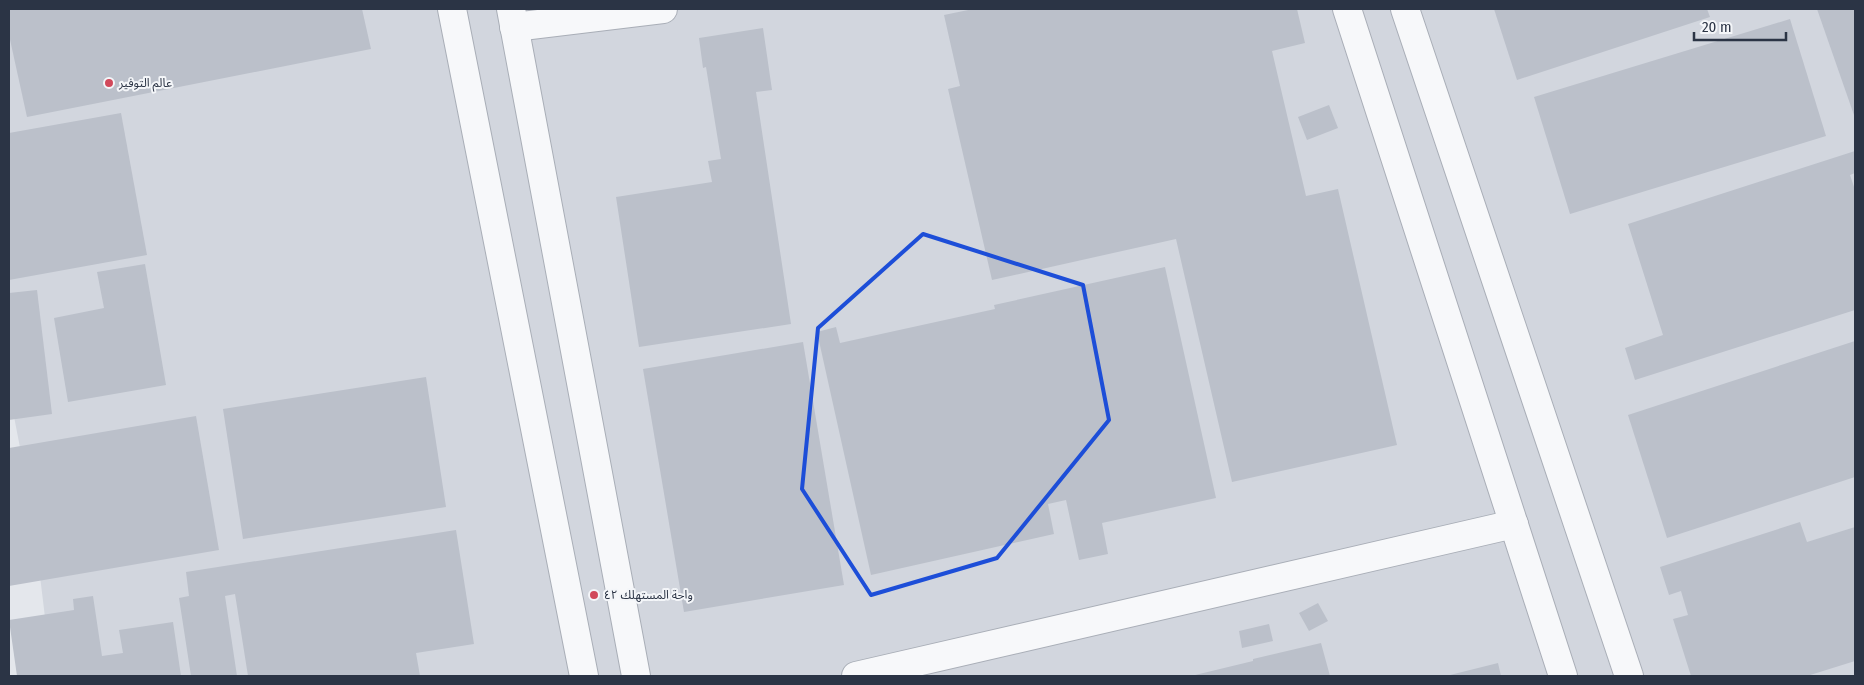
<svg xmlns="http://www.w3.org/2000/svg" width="1864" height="685" viewBox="0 0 1864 685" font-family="'Fira Sans Condensed','Noto Sans Arabic',sans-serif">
<rect width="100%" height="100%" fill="#e4e7ec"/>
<!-- built -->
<polygon fill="#d2d6de" points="9,9 1855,9 1855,676 52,676 32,509 9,391"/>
<!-- building -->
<g fill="#bbc0ca">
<polygon points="9,9 362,9 371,49 27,117 9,35"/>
<polygon points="973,9 1297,9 1305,43 1272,51 1306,196 1338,189 1397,445 1232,482 1176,239 992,280 948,89 960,86 944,15"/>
<polygon points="1494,9 1707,9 1710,17 1517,80"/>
<polygon points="1817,9 1855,9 1855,118"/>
<polygon points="1790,19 1826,136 1570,214 1534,97"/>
<polygon points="763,28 772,90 756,92 791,324 639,347 616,197 712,182 708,161 721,159 706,67 703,68 699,38"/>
<polygon points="1329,105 1338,128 1307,140 1298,117"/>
<polygon points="121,113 147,255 9,280 9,133"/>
<polygon points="1855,151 1855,173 1850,175 1855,190 1855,310 1635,380 1625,348 1663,335 1628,224"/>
<polygon points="145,264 166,385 68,402 54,318 104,308 97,272"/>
<polygon points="1165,267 1216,498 1102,523 1108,554 1079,560 1066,500 1048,504 1054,534 871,575 817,332 836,327 840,343 995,309 994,305"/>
<polygon points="37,290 52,414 9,420 9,293"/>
<polygon points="1855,341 1855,477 1667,538 1628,415"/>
<polygon points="803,342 844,585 684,612 643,369"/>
<polygon points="426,377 446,507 243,539 223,409"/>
<polygon points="196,416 219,550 9,586 9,448"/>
<polygon points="1800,522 1807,542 1855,527 1855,661 1807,676 1691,676 1673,619 1688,615 1681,591 1669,595 1660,567"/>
<polygon points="456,530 474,644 416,653 420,676 248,676 235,594 225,596 237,676 191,676 179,598 189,596 186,572"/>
<polygon points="93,596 102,656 123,653 119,630 173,622 181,676 17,676 9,620 74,610 73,599"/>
<polygon points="1318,603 1328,621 1309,631 1299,613"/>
<polygon points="1269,624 1273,641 1242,648 1239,631"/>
<polygon points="1321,643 1330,676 1191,676 1253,661 1253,659"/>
<polygon points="1498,663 1501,676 1446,676"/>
</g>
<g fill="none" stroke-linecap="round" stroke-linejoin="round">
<defs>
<g id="street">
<polyline points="452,9 584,676"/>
<polyline points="511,9 636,676"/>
<polyline points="1347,9 1563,676"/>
<polyline points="1405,9 1629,676"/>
<polyline points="514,27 663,9"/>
<polyline points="856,676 1514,524"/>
</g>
</defs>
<!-- street casing -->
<use href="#street" stroke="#a9aeb7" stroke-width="30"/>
<!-- street -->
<use href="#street" stroke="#f7f8fa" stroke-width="28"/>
</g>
<!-- marked area -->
<path fill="none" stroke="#1d4ed8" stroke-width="4" stroke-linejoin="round" d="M923,234l160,51 26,135 -112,138 -126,37 -69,-106 16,-161z"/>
<!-- markers -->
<g fill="#d1495b" stroke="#f4f6f9" stroke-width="2">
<circle cx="109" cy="83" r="5"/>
<circle cx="594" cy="595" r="5"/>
</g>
<g text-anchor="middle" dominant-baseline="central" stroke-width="4" stroke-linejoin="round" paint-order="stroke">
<!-- poi labels -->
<g font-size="12" fill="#2b3445" stroke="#f4f6f9" text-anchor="start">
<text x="119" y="83">عالم التوفير</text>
<text x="604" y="595">واحة المستهلك ٤٢</text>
</g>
</g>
<!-- border -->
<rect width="1864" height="685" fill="none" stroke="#2b3445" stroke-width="20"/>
<!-- scale -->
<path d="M1694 32v8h92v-8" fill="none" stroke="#2b3445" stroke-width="2.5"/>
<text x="1702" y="32" font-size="15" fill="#2b3445" stroke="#f4f6f9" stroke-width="4" paint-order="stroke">20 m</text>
</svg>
